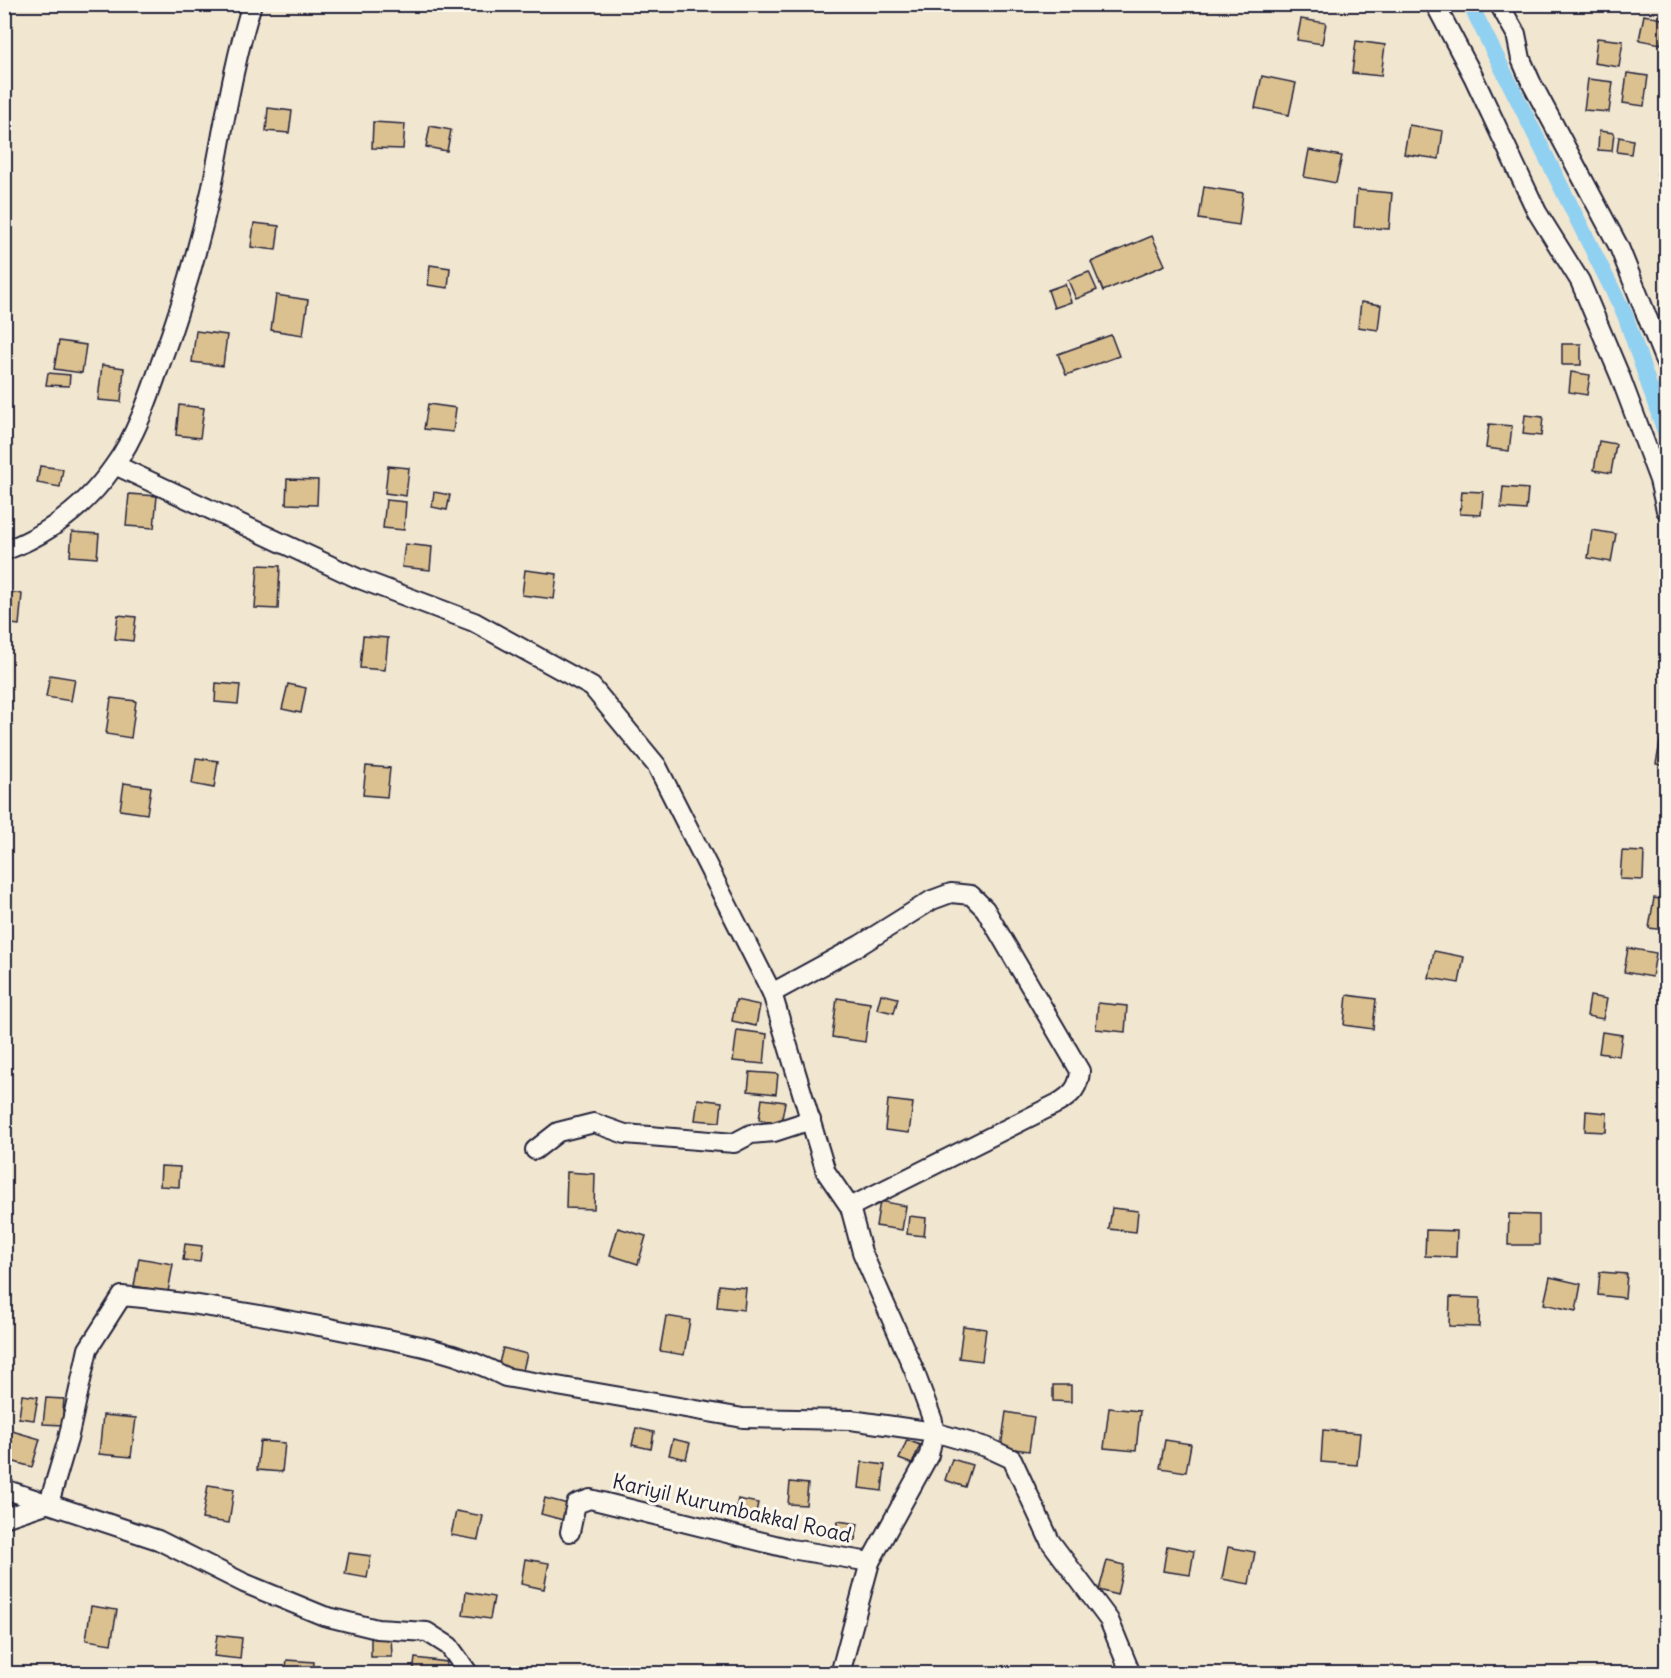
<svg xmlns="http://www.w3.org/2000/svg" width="1671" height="1678" viewBox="0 0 1671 1678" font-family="Delius,sans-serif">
<rect width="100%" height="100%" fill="#f1e6d0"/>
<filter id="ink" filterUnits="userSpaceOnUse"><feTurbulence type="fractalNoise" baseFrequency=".0167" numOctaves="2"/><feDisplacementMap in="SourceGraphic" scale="12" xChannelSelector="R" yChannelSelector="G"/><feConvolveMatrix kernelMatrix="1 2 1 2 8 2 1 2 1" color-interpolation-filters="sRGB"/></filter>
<g filter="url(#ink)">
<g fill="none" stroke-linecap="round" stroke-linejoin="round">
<!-- canal -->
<polyline stroke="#90d0f1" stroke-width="16" points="1470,4 1625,315 1666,435"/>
</g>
<!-- building -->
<g fill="#dbc090" stroke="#22223b" stroke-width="1.5">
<polygon points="1644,15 1666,20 1661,44 1639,40"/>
<polygon points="1301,19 1326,23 1322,44 1297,40"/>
<polygon points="1597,38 1623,41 1619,67 1594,63"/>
<polygon points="1356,41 1385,45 1381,76 1352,73"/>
<polygon points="1627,73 1648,76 1644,106 1623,103"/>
<polygon points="1262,76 1296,83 1289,115 1255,108"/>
<polygon points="1588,79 1613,82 1609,112 1584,110"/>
<polygon points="268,108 292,111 289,133 266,131"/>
<polygon points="373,122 405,124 403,149 372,148"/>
<polygon points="1409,125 1443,131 1439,159 1404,154"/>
<polygon points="430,126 451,130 447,151 426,147"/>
<polygon points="1599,131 1614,133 1612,151 1598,150"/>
<polygon points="1619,137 1633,140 1631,154 1617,152"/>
<polygon points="1309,150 1342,156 1336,183 1304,177"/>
<polygon points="1660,162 1666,163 1666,176 1657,175"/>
<polygon points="1204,187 1243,193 1239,225 1199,219"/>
<polygon points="1357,190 1392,193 1389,229 1354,227"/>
<polygon points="254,223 279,226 276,250 251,247"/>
<polygon points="1152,236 1165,265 1103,291 1091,262"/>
<polygon points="430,265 450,268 448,288 428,285"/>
<polygon points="1089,272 1097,290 1076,299 1068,280"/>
<polygon points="1065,284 1071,302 1054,308 1048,290"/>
<polygon points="276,295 308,300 303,335 271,330"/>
<polygon points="1361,302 1381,305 1378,330 1358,327"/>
<polygon points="196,331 227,335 223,366 192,362"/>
<polygon points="1111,335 1119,356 1066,375 1058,354"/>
<polygon points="59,341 86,345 82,373 54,369"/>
<rect x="1562" y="344" width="19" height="21"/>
<polygon points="102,365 124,368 121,402 98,400"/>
<polygon points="1571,372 1590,375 1587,395 1569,392"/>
<polygon points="48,373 70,375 69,386 46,385"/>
<polygon points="428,404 456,408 453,432 424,429"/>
<polygon points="179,405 204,408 200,438 176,435"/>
<polygon points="1525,415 1543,417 1541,436 1523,434"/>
<polygon points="1489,424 1512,426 1509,451 1486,448"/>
<polygon points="1599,441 1616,444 1611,473 1594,470"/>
<polygon points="40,466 63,469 60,487 37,483"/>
<polygon points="388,466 409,468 406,496 385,493"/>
<polygon points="287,479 318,480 317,505 286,504"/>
<polygon points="1503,487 1528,489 1526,510 1501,508"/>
<polygon points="1462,491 1483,492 1481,515 1460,514"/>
<polygon points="434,492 450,495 447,510 432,507"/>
<polygon points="129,494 157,496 154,528 126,526"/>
<polygon points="386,500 406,502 404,530 383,528"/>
<polygon points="1592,530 1616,534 1611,562 1588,558"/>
<polygon points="72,532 99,534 97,558 70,556"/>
<polygon points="405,544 432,547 430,570 402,567"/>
<polygon points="258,565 280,566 278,609 255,608"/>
<polygon points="525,570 557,574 554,599 522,595"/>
<polygon points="4,591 22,594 19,625 4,623"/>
<polygon points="118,615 136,617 133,641 115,639"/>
<polygon points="363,636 388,638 385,670 360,668"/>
<polygon points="50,675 75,679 71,701 46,697"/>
<polygon points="216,683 240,685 238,704 215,702"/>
<polygon points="288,684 306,688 301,713 282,709"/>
<polygon points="111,698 136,701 131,738 106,734"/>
<polygon points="1661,738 1666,739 1666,766 1656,764"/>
<polygon points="196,758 218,761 214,788 192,784"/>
<polygon points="366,766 390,768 387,797 363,795"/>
<polygon points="124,783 151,787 147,814 120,810"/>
<polygon points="1622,851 1644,852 1643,880 1620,879"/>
<polygon points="1654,898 1666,900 1666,930 1649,928"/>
<polygon points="1628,948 1656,953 1652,977 1624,972"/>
<polygon points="1434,951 1464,957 1459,983 1429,978"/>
<polygon points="881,994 898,998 894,1013 877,1009"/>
<polygon points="1347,995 1376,999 1373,1029 1344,1025"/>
<polygon points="1590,996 1607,999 1603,1019 1587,1016"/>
<polygon points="837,998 870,1003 865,1042 832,1037"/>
<polygon points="736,1000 760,1005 756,1026 732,1021"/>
<polygon points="1098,1003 1127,1006 1125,1032 1096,1029"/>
<polygon points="737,1030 767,1034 764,1064 733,1061"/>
<polygon points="1602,1032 1622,1035 1619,1056 1599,1053"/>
<polygon points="750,1072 778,1074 776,1094 748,1091"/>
<polygon points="1663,1077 1666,1078 1666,1105 1663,1105"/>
<polygon points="698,1099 722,1102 720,1122 695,1120"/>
<polygon points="762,1099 785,1102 781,1124 759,1120"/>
<polygon points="888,1100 913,1103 909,1133 885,1130"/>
<polygon points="1586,1111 1607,1113 1606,1132 1585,1131"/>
<polygon points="161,1166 180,1167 179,1187 160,1186"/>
<polygon points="567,1172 595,1174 594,1209 566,1208"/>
<polygon points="880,1201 906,1206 902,1230 876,1226"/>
<polygon points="1112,1208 1138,1211 1136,1232 1109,1229"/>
<polygon points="1509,1214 1539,1215 1539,1245 1508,1245"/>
<polygon points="909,1216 926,1218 924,1236 907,1234"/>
<polygon points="618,1228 646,1236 638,1264 610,1255"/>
<polygon points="1426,1230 1457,1231 1456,1257 1425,1256"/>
<polygon points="185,1244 202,1246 200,1262 183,1260"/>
<polygon points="139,1258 173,1264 168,1292 134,1286"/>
<polygon points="1600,1272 1627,1274 1625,1298 1598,1295"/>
<polygon points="1550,1277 1581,1284 1576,1311 1544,1304"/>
<polygon points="719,1285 746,1288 744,1310 717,1307"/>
<polygon points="1450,1297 1480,1298 1479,1327 1449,1326"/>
<polygon points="666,1316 690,1320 684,1355 660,1351"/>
<polygon points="963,1326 986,1329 982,1361 959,1358"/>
<polygon points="503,1348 527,1354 522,1374 498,1367"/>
<polygon points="1053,1385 1071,1385 1071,1402 1053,1401"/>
<polygon points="22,1395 38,1397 34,1420 19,1418"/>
<polygon points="46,1398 64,1399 62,1425 43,1424"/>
<polygon points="1109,1408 1140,1411 1136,1451 1104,1448"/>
<polygon points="1006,1412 1034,1417 1029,1451 1001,1447"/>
<polygon points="103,1415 136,1418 131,1457 99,1454"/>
<polygon points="636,1428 654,1432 651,1449 632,1445"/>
<polygon points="1323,1430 1360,1433 1357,1465 1321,1462"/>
<polygon points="12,1431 40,1439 32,1467 4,1459"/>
<polygon points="673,1439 690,1443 686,1459 669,1455"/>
<polygon points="907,1440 920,1445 912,1464 899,1459"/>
<polygon points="1165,1440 1191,1444 1186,1472 1160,1468"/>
<polygon points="260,1441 285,1443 282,1472 257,1470"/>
<polygon points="952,1459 972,1465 965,1487 945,1480"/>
<polygon points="862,1462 885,1465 882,1491 859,1488"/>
<polygon points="790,1482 808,1484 806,1505 788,1504"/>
<polygon points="208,1485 234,1489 229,1523 202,1519"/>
<polygon points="545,1498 568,1504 563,1520 541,1514"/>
<polygon points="738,1499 758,1503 754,1521 734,1517"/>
<polygon points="456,1511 483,1516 478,1540 451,1535"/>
<polygon points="838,1521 858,1524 855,1541 835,1538"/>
<polygon points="1167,1546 1194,1551 1190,1575 1163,1571"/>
<polygon points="1228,1547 1255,1552 1249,1584 1222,1579"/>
<polygon points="349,1553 371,1556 367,1578 345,1574"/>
<polygon points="525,1559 549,1563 544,1589 521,1584"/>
<polygon points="1107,1561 1124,1565 1117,1595 1099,1590"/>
<polygon points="466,1592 494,1597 490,1619 463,1615"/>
<polygon points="91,1606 117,1610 111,1644 86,1640"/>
<polygon points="217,1635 242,1638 240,1659 214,1656"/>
<polygon points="371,1635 391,1635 392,1657 371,1657"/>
<polygon points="415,1658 447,1662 445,1674 413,1674"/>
<polygon points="287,1660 314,1662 313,1674 285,1674"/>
</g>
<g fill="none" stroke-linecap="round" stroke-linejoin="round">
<defs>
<g id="street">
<polyline points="1435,4 1473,76 1537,212 1580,281 1620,376 1659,480 1666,510"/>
<polyline points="1499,4 1516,34 1521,59 1531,82 1619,247 1666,364"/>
<polyline points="115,465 357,578 474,622 592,687 657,766 772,993 826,1172 850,1207 862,1252 914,1370 933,1421 934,1432 929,1455 870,1562 840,1674"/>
<path d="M4,551c46,-17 82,-45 110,-85 22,-30 35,-69 47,-104 21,-57 38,-115 51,-175 12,-61 21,-123 40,-183"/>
<path d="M772,993l88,-48 72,-45 19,-7 20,2 14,14 95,162c-1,16 -8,24 -22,32l-208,104"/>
<polyline points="535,1150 558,1132 594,1123 625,1134 734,1143 751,1134 774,1132 811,1120"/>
<polyline points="4,1489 158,1540 244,1583 324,1616 377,1629 427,1632 449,1646 469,1674"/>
<path d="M4,1518l45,-15 19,-64 20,-90 34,-53c70,6 138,19 208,32 59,12 121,19 175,49l238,41 108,2 83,12 52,15 26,12 38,82 59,79 22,54"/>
<polyline points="570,1532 576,1504 590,1499 791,1549 870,1562"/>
</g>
</defs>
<!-- street casing -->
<use href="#street" stroke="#22223b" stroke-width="22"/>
<!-- street -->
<use href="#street" stroke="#fbf7ec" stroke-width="18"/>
</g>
</g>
<g text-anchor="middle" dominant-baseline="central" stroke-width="6" stroke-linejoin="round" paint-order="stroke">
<!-- street labels -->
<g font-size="21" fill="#22223b" stroke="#fbf7ec">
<text transform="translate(732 1508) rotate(13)">Kariyil Kurumbakkal Road</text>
</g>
</g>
<!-- margin -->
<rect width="1671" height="1678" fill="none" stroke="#fbf7ec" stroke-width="24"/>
<rect x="12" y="12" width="1647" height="1654" fill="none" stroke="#22223b" stroke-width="2" filter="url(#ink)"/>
</svg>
